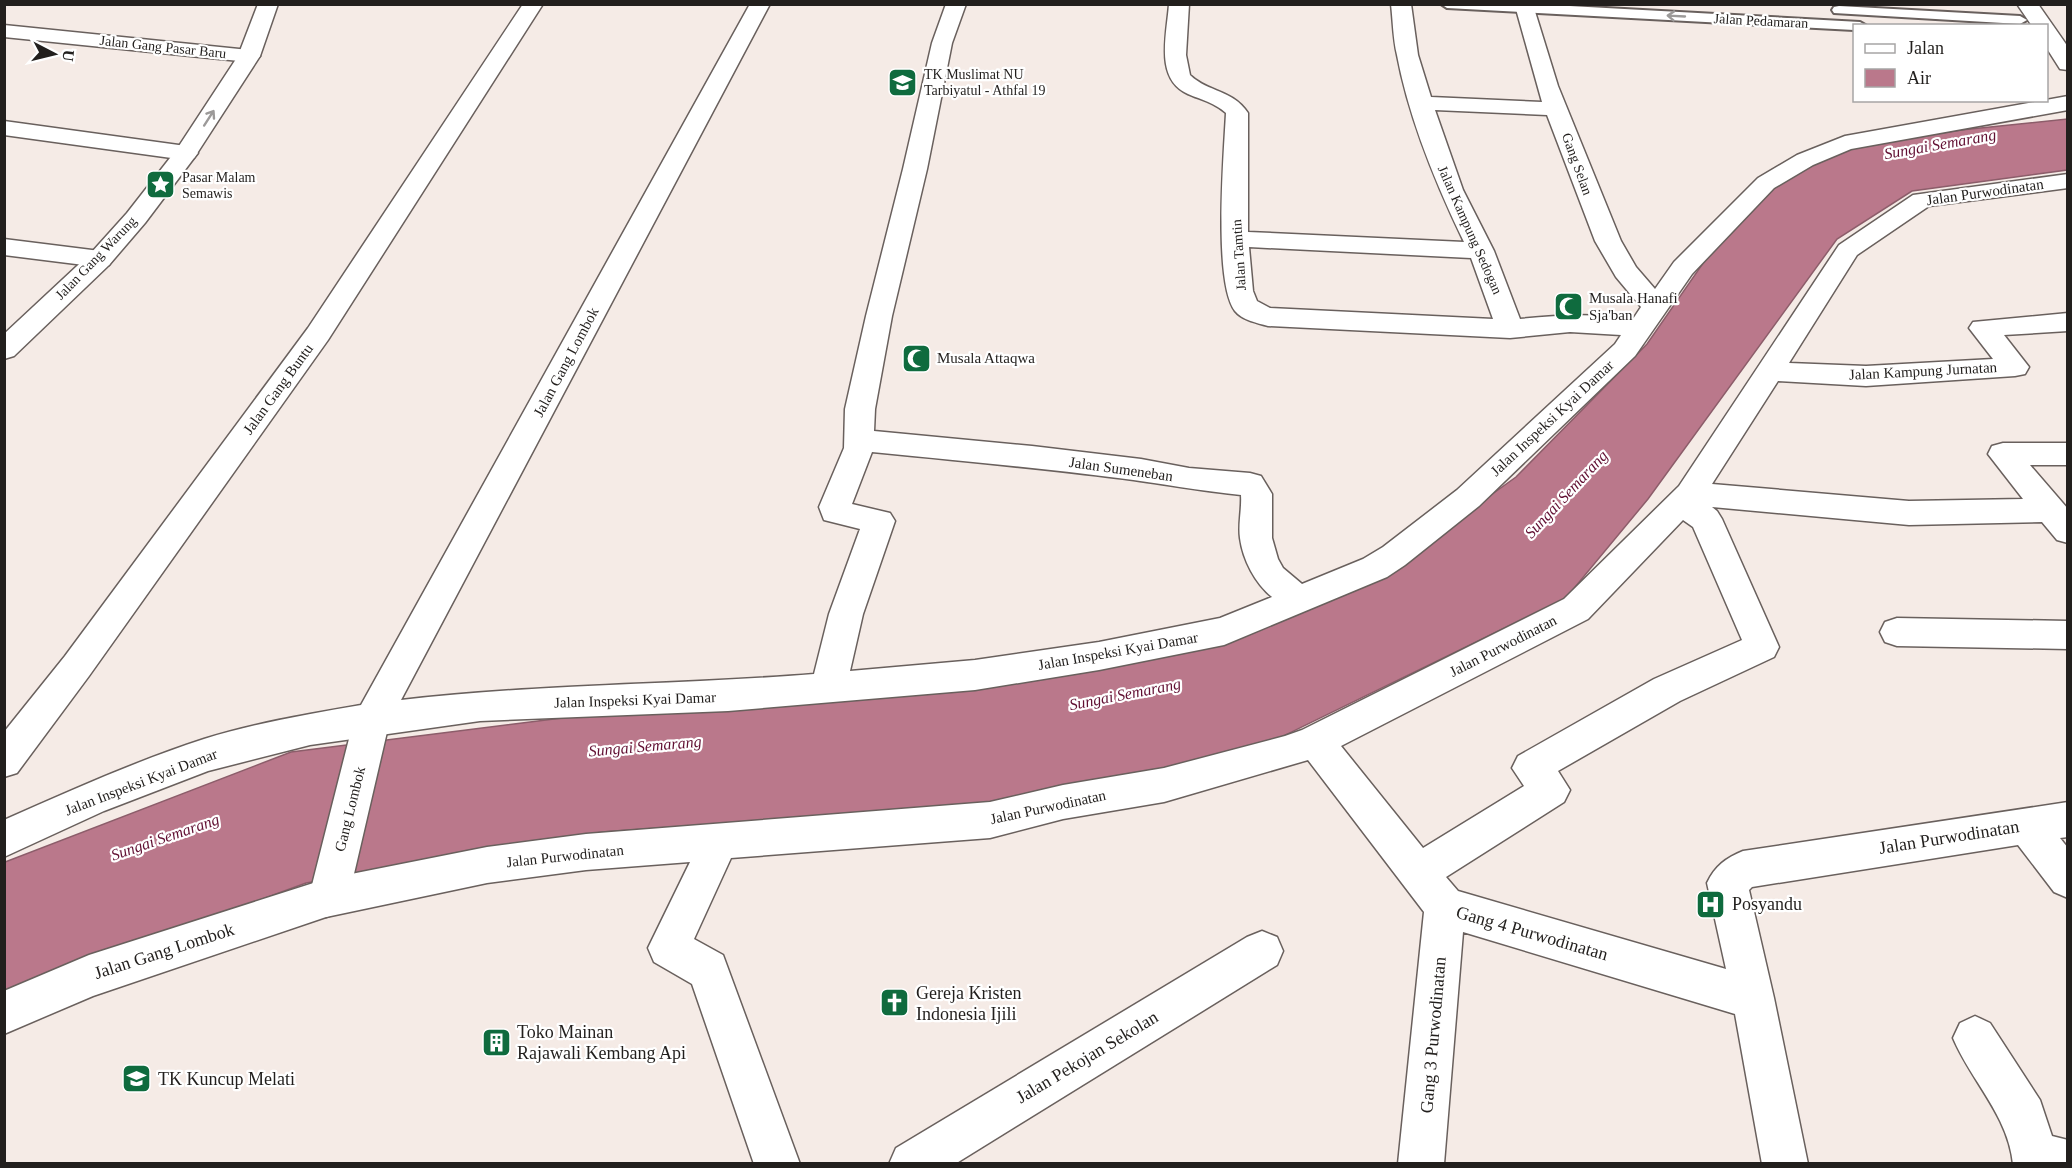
<svg xmlns="http://www.w3.org/2000/svg" width="2072" height="1168" viewBox="0 0 2072 1168" font-family="'Times New Roman',serif">
<rect width="100%" height="100%" fill="#f5ebe6"/>
<!-- water -->
<polygon fill="#ba788b" stroke="#8c5d6a" stroke-width="1.5" points="2067,119 2067,170 1912,191 1837,239 1648,499 1566,598 1267,744 1022,802 602,832 306,883 116,953 5,1001 5,862 291,752 578,716 1222,645 1400,560 1516,477 1647,344 1724,233 1782,180 1848,147 1961,130"/>
<g fill="none" stroke-linecap="round" stroke-linejoin="round">
<defs>
<g id="service">
<polygon points="1441,4 1533,4 1860,22 1867,26 1854,26 1854,30 1447,8"/>
<polygon points="1839,6 2020,16 2027,20 2020,24 1834,13 1832,10 1834,7"/>
</g>
<polygon id="pedestrian" points="372,703 385,708 390,719 350,891 340,912 326,917 312,912 306,898 312,885 354,719 359,708"/>
<g id="minor">
<polygon points="523,4 543,4 328,340 89,676 17,773 4,777 4,732 65,656 308,328"/>
<path d="M750,4h20l-369,696c137,-16 276,-15 413,-26l15,-60 31,-85 -36,-9 -5,-13 25,-59 1,-39 21,-93 37,-147 29,-126 14,-39h20l-14,39 -25,126 -35,147 -17,93 -1,22 158,15 109,13 48,9 61,5 11,3 11,18v44l6,21 5,9 19,16 61,-25 20,-12 74,-57 158,-146 6,-9 -51,-3 -60,6 -242,-12c-11,-3 -26,-6 -33,-15 -22,-29 -11,-158 -9,-198 -11,-10 -24,-13 -38,-19 -34,-15 -21,-60 -19,-90h20l-3,51 4,20c19,18 42,14 58,38v119l216,10c-28,-58 -55,-123 -67,-187 -4,-16 -4,-34 -6,-51h20l7,51 13,42 111,5 -26,-93 3,-4h14l25,81 63,155 15,26 19,22 19,-27 84,-84 39,-23 48,-19 223,-40v14l-217,39 -38,16 -39,23 -82,86 -57,82 -156,150 -74,59 -18,12 -163,68 -125,25 -124,20 -247,21 -248,10 -170,24 -102,26 -104,40 -100,46v-37c66,-29 132,-59 200,-81 51,-16 105,-25 157,-34zM1435,110l112,5 48,126 21,36 25,30 -8,12c-39,-6 -75,-4 -113,0l-26,-68 -31,-61zM1249,247l222,11 22,61 -223,-11 -13,-7 -4,-10zM872,452c83,8 165,16 246,26 41,5 82,13 123,17 1,14 -3,29 -1,43 3,22 15,45 32,59l-52,21 -121,24 -124,18 -125,11 13,-57 32,-93 -5,-8 -38,-9z"/>
<polygon points="4,25 249,50 256,52 260,56 256,60 249,62 4,37"/>
<polygon points="4,121 186,146 194,148 198,153 194,158 186,160 4,135"/>
<path d="M2068,174v14l-139,18 -72,49 -68,108 77,3 127,-7 -24,-31 4,-6 95,-9v18l-64,4 25,32 -4,7 -10,2 -149,10 -88,-5 -66,103 197,17 114,-2 -35,-45 4,-8 11,-3h65v22h-38l38,44v34l-11,-3 -15,-18 -133,3 -197,-18 5,4 5,8 57,128 -5,10 -94,44 -122,70 12,19 -6,12 -118,75 12,14 268,78 -19,-86c8,-17 19,-25 36,-32l325,-49v35l-8,1 8,10v50l-14,-6 -36,-47 -266,42 -3,3 25,108 34,166h-46l-27,-150 -272,-82 -19,232h-46l26,-252 -116,-152 -144,42 -101,17 -73,19 -259,20 -37,81 29,16 77,209h-46l-62,-180 -38,-22 -6,-14 42,-86 -104,8 -99,13 -161,34 -233,79 -89,38v-43l85,-36 237,-76 161,-32 99,-13 404,-32 73,-17 101,-17 121,-32 17,-6 262,-131 115,-113 160,-241 74,-50zM1683,520l10,7 49,113 -88,39 -136,77 -6,12 12,18 -101,62 -82,-102 247,-127z"/>
<polygon points="4,239 100,251 109,253 113,259 109,265 100,267 4,255"/>
<polygon points="1897,618 2068,621 2068,649 1897,646 1885,642 1880,632 1885,622"/>
<polygon points="1262,931 1277,937 1283,951 1277,965 955,1164 889,1164 896,1148 1247,937"/>
<path d="M1975,1016l15,7 50,77 12,36 16,4v24h-55c-5,-49 -42,-83 -60,-126l7,-15z"/>
</g>
<polygon id="tertiary" points="258,4 278,4 260,56 194,158 145,223 109,265 14,356 4,359 4,334 91,253 127,213 177,149 238,56"/>
<polygon id="secondary" points="2017,4 2038,4 2068,47 2068,70 2060,69 2046,47 2046,26 2032,26"/>
</defs>
<!-- service casing -->
<use href="#service" stroke="#69605d" stroke-width="4"/>
<!-- pedestrian casing -->
<use href="#pedestrian" stroke="#69605d" stroke-width="3"/>
<!-- minor casing -->
<use href="#minor" stroke="#69605d" stroke-width="3"/>
<!-- tertiary casing -->
<use href="#tertiary" stroke="#69605d" stroke-width="3"/>
<!-- secondary casing -->
<use href="#secondary" stroke="#69605d" stroke-width="3"/>
<!-- service -->
<use href="#service" fill="#fff" fill-rule="evenodd"/>
<!-- pedestrian -->
<use href="#pedestrian" fill="#fff" fill-rule="evenodd"/>
<!-- minor -->
<use href="#minor" fill="#fff" fill-rule="evenodd"/>
<!-- tertiary -->
<use href="#tertiary" fill="#fff" fill-rule="evenodd"/>
<!-- secondary -->
<use href="#secondary" fill="#fff" fill-rule="evenodd"/>
</g>
<!-- one-way arrows -->
<defs><path id="oneway-shaft" d="M-6 0H5M1.5-3L5.5 0L1.5 3" fill="none" stroke-width="1.6" stroke-linecap="round" stroke-linejoin="round" transform="scale(1.5)"/></defs>
<g stroke="#9c9a99">
<use href="#oneway-shaft" transform="translate(1676 16) rotate(-177)"/>
<use href="#oneway-shaft" transform="translate(209 118) rotate(-57)"/>
</g>
<!-- icons -->
<defs>
<symbol id="school-square" viewBox="-11 -11 22 22"><rect x="-9" y="-9" width="18" height="18" rx="4" fill="#0f6b3e" stroke="#fff"/><path d="M0-5L7-2L0 1L-7-2ZM-4 1L0 2.5L4 1V4Q0 6-4 4Z" fill="#fff"/></symbol>
<symbol id="sight-square" viewBox="-11 -11 22 22"><rect x="-9" y="-9" width="18" height="18" rx="4" fill="#0f6b3e" stroke="#fff"/><path d="M0-6L1.8-2.2L6-1.7L2.9 1.2L3.7 5.4L0 3.3L-3.7 5.4L-2.9 1.2L-6-1.7L-1.8-2.2Z" fill="#fff"/></symbol>
<symbol id="mosque-square" viewBox="-11 -11 22 22"><rect x="-9" y="-9" width="18" height="18" rx="4" fill="#0f6b3e" stroke="#fff"/><path d="M3.5-4.9A6 6 0 1 0 3.5 4.9A5 5 0 1 1 3.5-4.9Z" fill="#fff"/></symbol>
<symbol id="hospital-square" viewBox="-11 -11 22 22"><rect x="-9" y="-9" width="18" height="18" rx="4" fill="#0f6b3e" stroke="#fff"/><path d="M-5-5h3v3.5h4V-5h3V5h-3V1.5h-4V5h-3Z" fill="#fff"/></symbol>
<symbol id="church-square" viewBox="-11 -11 22 22"><rect x="-9" y="-9" width="18" height="18" rx="4" fill="#0f6b3e" stroke="#fff"/><path d="M-1.2-6h2.4v3.5h3.3v2.4h-3.3V6h-2.4V-.1h-3.3v-2.4h3.3Z" fill="#fff"/></symbol>
<symbol id="building-square" viewBox="-11 -11 22 22"><rect x="-9" y="-9" width="18" height="18" rx="4" fill="#0f6b3e" stroke="#fff"/><path d="M-4-6H4V6H1V3H-1V6H-4ZM-2.5-4.3h1.7v1.8h-1.7ZM.8-4.3h1.7v1.8H.8ZM-2.5-1h1.7V.8h-1.7ZM.8-1h1.7V.8H.8Z" fill="#fff"/></symbol>
</defs>
<g fill-rule="evenodd">
<use href="#school-square" x="886" y="66" width="33" height="33"/>
<use href="#sight-square" x="144" y="168" width="33" height="33"/>
<use href="#mosque-square" x="1552" y="290" width="33" height="33"/>
<use href="#mosque-square" x="900" y="342" width="33" height="33"/>
<use href="#hospital-square" x="1694" y="888" width="33" height="33"/>
<use href="#church-square" x="878" y="986" width="33" height="33"/>
<use href="#building-square" x="480" y="1026" width="33" height="33"/>
<use href="#school-square" x="120" y="1062" width="33" height="33"/>
</g>
<g text-anchor="middle" dominant-baseline="central" stroke-width="4.5" stroke-linejoin="round" paint-order="stroke">
<!-- far-street labels -->
<g font-size="14" fill="#221f1d" stroke="#fff">
<text transform="translate(1761 21) rotate(3)">Jalan Pedamaran</text>
<text transform="translate(163 47) rotate(6)">Jalan Gang Pasar Baru</text>
<text transform="translate(1577 164) rotate(70)">Gang Selan</text>
<text transform="translate(1470 230) rotate(66)">Jalan Kampung Sedogan</text>
<text transform="translate(1239 255) rotate(-94)">Jalan Tamtin</text>
<text transform="translate(96 258) rotate(-46)">Jalan Gang Warung</text>
</g>
<!-- far-poi labels -->
<g font-size="14" fill="#221f1d" stroke="#fff" text-anchor="start">
<text x="924" y="74">TK Muslimat NU<tspan x="924" dy="16">Tarbiyatul - Athfal 19</tspan></text>
<text x="182" y="177">Pasar Malam<tspan x="182" dy="16">Semawis</tspan></text>
</g>
<!-- street labels -->
<g font-size="15" fill="#221f1d" stroke="#fff">
<text transform="translate(1985 192) rotate(-8)">Jalan Purwodinatan</text>
<text transform="translate(566 362) rotate(-62)">Jalan Gang Lombok</text>
<text transform="translate(1923 371) rotate(-3)">Jalan Kampung Jurnatan</text>
<text transform="translate(278 389) rotate(-54)">Jalan Gang Buntu</text>
<text transform="translate(1552 418) rotate(-43)">Jalan Inspeksi Kyai Damar</text>
<text transform="translate(1121 469) rotate(8)">Jalan Sumeneban</text>
<text transform="translate(1503 646) rotate(-27)">Jalan Purwodinatan</text>
<text transform="translate(1118 651) rotate(-10)">Jalan Inspeksi Kyai Damar</text>
<text transform="translate(635 700) rotate(-2)">Jalan Inspeksi Kyai Damar</text>
<text transform="translate(141 782) rotate(-21)">Jalan Inspeksi Kyai Damar</text>
<text transform="translate(1048 807) rotate(-12)">Jalan Purwodinatan</text>
<text transform="translate(350 809) rotate(-76)">Gang Lombok</text>
<text transform="translate(565 856) rotate(-6)">Jalan Purwodinatan</text>
</g>
<!-- poi labels -->
<g font-size="15" fill="#221f1d" stroke="#fff" text-anchor="start">
<text x="1589" y="298">Musala Hanafi<tspan x="1589" dy="17">Sja'ban</tspan></text>
<text x="937" y="358">Musala Attaqwa</text>
</g>
<!-- water labels -->
<g font-size="16" font-style="italic" fill="#610f32" stroke="#fff">
<text transform="translate(1940 144) rotate(-10)">Sungai Semarang</text>
<text transform="translate(1566 494) rotate(-47)">Sungai Semarang</text>
<text transform="translate(1125 694) rotate(-11)">Sungai Semarang</text>
<text transform="translate(645 746) rotate(-5)">Sungai Semarang</text>
<text transform="translate(165 837) rotate(-19)">Sungai Semarang</text>
</g>
<!-- near-street labels -->
<g font-size="18" fill="#221f1d" stroke="#fff">
<text transform="translate(1949 837) rotate(-9)">Jalan Purwodinatan</text>
<text transform="translate(1532 933) rotate(16)">Gang 4 Purwodinatan</text>
<text transform="translate(164 951) rotate(-18)">Jalan Gang Lombok</text>
<text transform="translate(1433 1035) rotate(-85)">Gang 3 Purwodinatan</text>
<text transform="translate(1087 1057) rotate(-31)">Jalan Pekojan Sekolan</text>
</g>
<!-- near-poi labels -->
<g font-size="18" fill="#221f1d" stroke="#fff" text-anchor="start">
<text x="1732" y="904">Posyandu</text>
<text x="916" y="993">Gereja Kristen<tspan x="916" dy="21">Indonesia Ijili</tspan></text>
<text x="517" y="1032">Toko Mainan<tspan x="517" dy="21">Rajawali Kembang Api</tspan></text>
<text x="158" y="1079">TK Kuncup Melati</text>
</g>
</g>
<!-- border -->
<rect width="2072" height="1168" fill="none" stroke="#221f1d" stroke-width="12"/>
<!-- legend -->
<rect x="1853" y="24" width="195" height="78" fill="#ffffff" stroke="#a7a5a5" stroke-width="1.5"/>
<rect x="1865" y="44" width="30" height="9" fill="#ffffff" stroke="#a7a5a5" stroke-width="1.5"/>
<text x="1907" y="54" font-size="18" fill="#221f1d">Jalan</text>
<rect x="1865" y="69" width="30" height="18" fill="#ba788b" stroke="#a7a5a5" stroke-width="1.5"/>
<text x="1907" y="84" font-size="18" fill="#221f1d">Air</text>
<!-- north arrow -->
<g transform="translate(54 54) rotate(97)" stroke="#ffffff" stroke-width="4.5" paint-order="stroke">
<path d="M0-4.5L10 22L0 15L-10 22Z" fill="#221f1d"/>
<text y="-9" font-size="16" font-weight="bold" text-anchor="middle" fill="#221f1d">U</text>
</g>
</svg>
